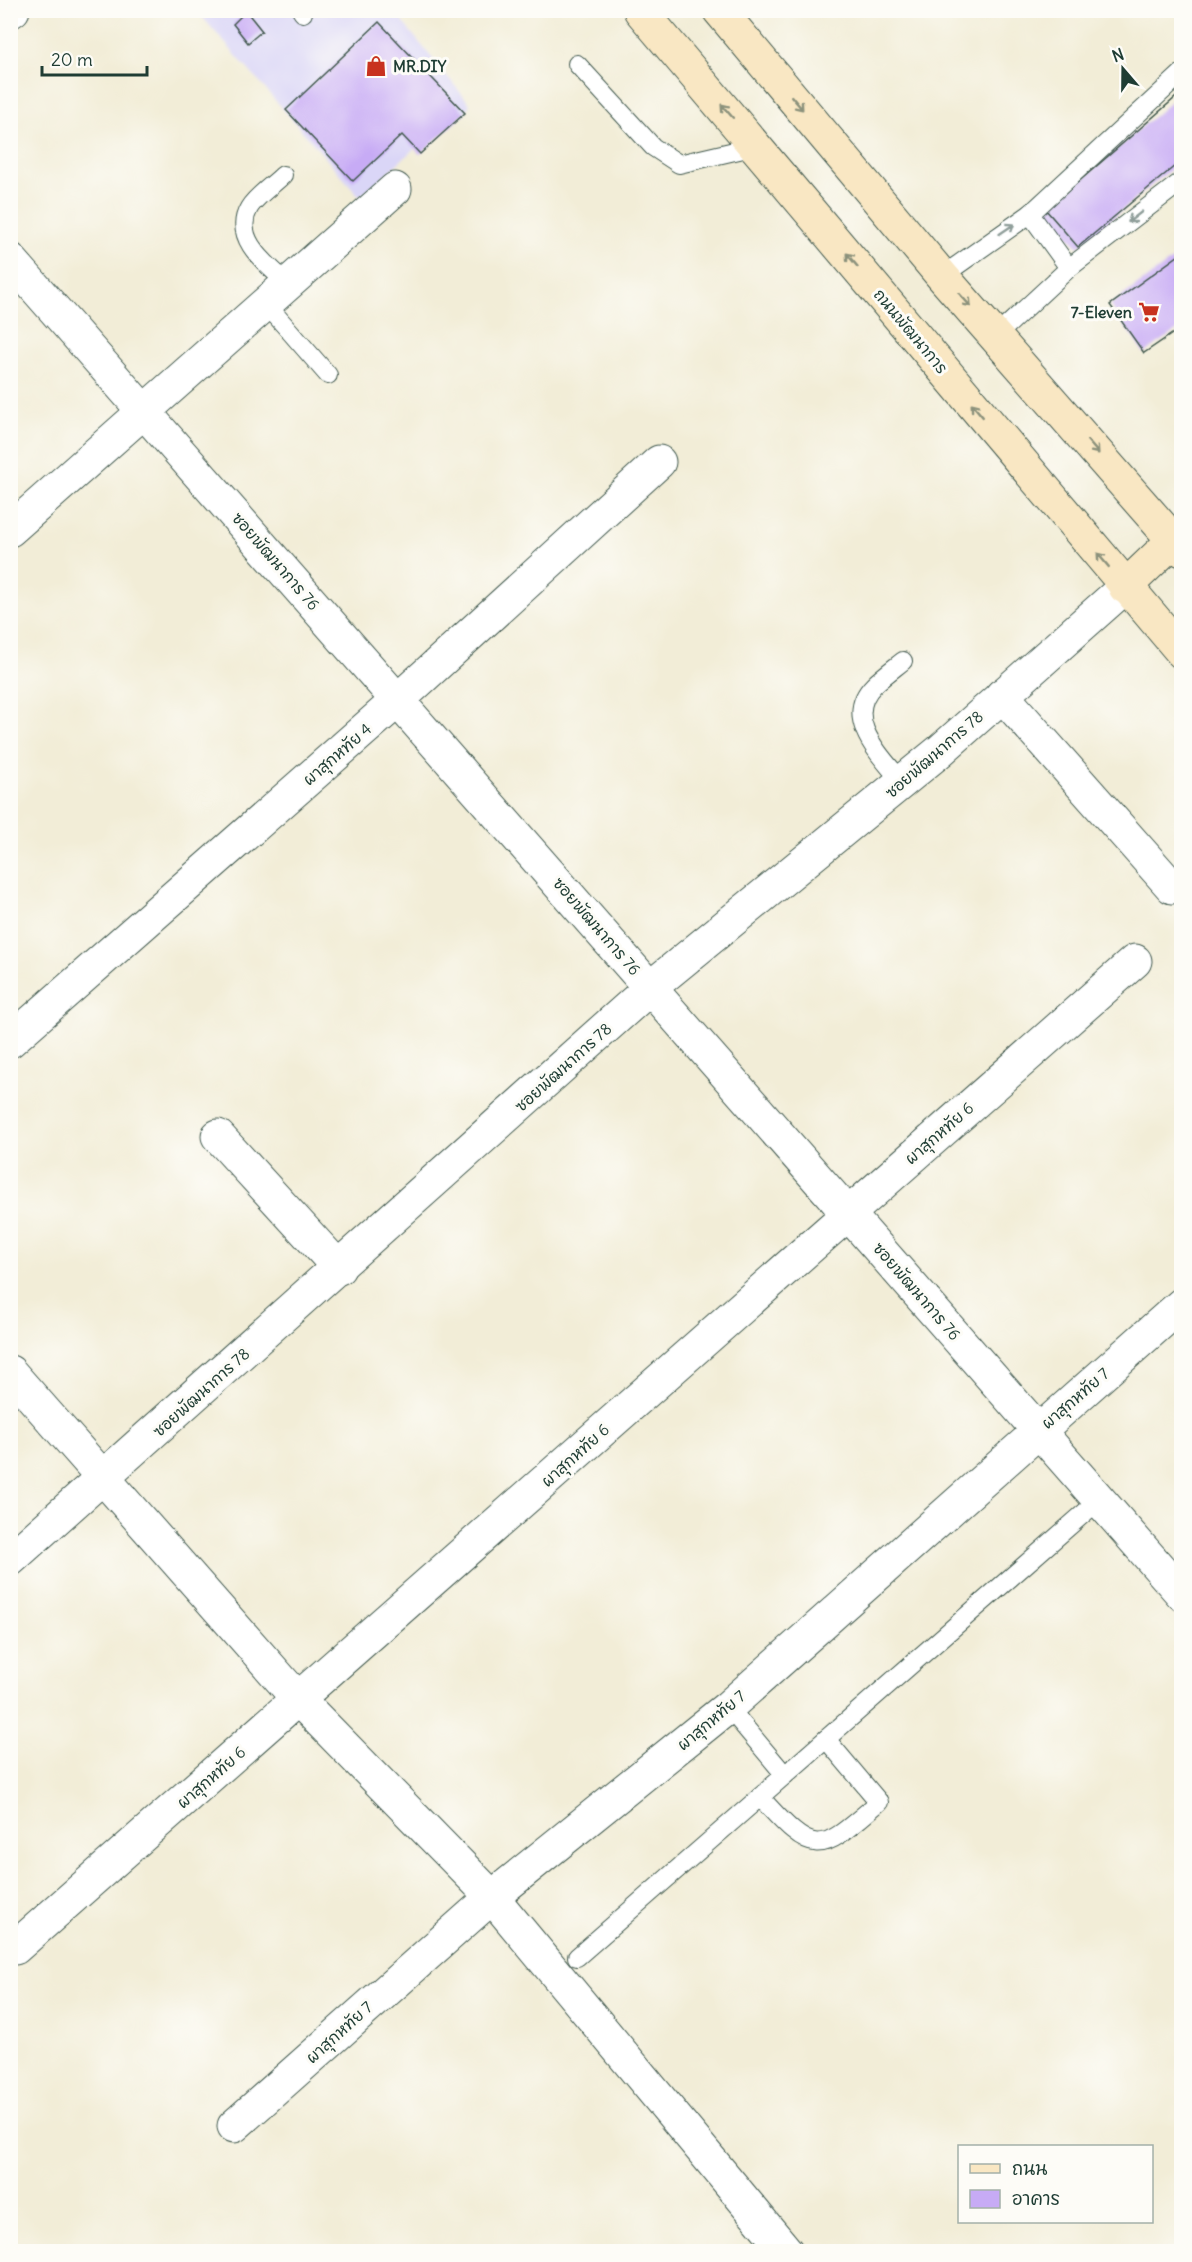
<svg xmlns="http://www.w3.org/2000/svg" width="1192" height="2262" viewBox="0 0 1192 2262" font-family="Delius,'Playpen Sans Thai',sans-serif">
<rect width="100%" height="100%" fill="#fdfcf7"/>
<filter id="ink" filterUnits="userSpaceOnUse"><feTurbulence type="fractalNoise" baseFrequency=".0167" numOctaves="2"/><feDisplacementMap in="SourceGraphic" scale="12" xChannelSelector="R" yChannelSelector="G"/><feConvolveMatrix kernelMatrix="1 2 1 2 8 2 1 2 1" color-interpolation-filters="sRGB"/></filter>
<filter id="wash" filterUnits="userSpaceOnUse"><feTurbulence type="fractalNoise" baseFrequency=".008" numOctaves="4" result="noise"/><feDisplacementMap in="SourceGraphic" scale="24" xChannelSelector="R" yChannelSelector="G"/><feGaussianBlur stdDeviation="1.35" result="paint"/><feColorMatrix in="noise" values="0 0 0 0 0 0 0 0 0 0 0 0 0 0 0 0 0 1.4 0 .05"/><feComposite in="paint" operator="in"/></filter>
<g filter="url(#wash)">
<rect width="100%" height="100%" fill="#f2edd7"/>
<!-- built -->
<polygon fill="#dad6f7" points="197,11 397,11 395,13 470,104 465,113 420,154 415,148 360,197"/>
<g id="blocks">
<!-- building -->
<g fill="#c7abf5">
<polygon points="246,11 262,31 248,43 233,24"/>
<polygon points="379,22 465,113 420,154 402,135 353,181 286,110"/>
<polygon points="1182,92 1182,160 1078,247 1046,210"/>
<polygon points="1182,253 1182,327 1144,353 1110,305"/>
</g>
</g>
</g>
<g filter="url(#ink)">
<use href="#blocks" fill-opacity="0" stroke="#3f574c" stroke-width="1.5"/>
<g fill="none" stroke-linecap="round" stroke-linejoin="round">
<defs>
<g id="service">
<polyline points="301,10 303,13"/>
<polyline points="577,64 653,147 679,164 756,146"/>
<path d="M283,175c-10,10 -27,21 -34,33 -18,31 20,58 39,76"/>
<polyline points="1030,214 1069,268"/>
<polyline points="942,276 1030,214 1182,73"/>
<polyline points="266,304 328,375"/>
<polyline points="997,335 1069,268 1182,181"/>
<path d="M902,782c-21,-26 -61,-64 -28,-97 8,-8 19,-16 29,-24"/>
<polyline points="728,1707 785,1775"/>
<path d="M760,1797c56,62 58,58 119,5l-53,-63"/>
<polyline points="577,1957 1098,1501"/>
</g>
<g id="minor">
<polyline points="10,12 13,10"/>
<polyline points="10,259 1182,1594"/>
<polyline points="10,530 395,189"/>
<polyline points="1002,695 1172,887"/>
<polyline points="10,1041 398,700 659,462"/>
<polyline points="218,1136 339,1268"/>
<polyline points="10,1372 299,1700 492,1897 787,2252"/>
<polyline points="10,1560 651,987 940,751 1125,587"/>
<polyline points="15,1948 1135,961"/>
<polyline points="234,2126 492,1897 728,1707 1182,1304"/>
</g>
<g id="secondary">
<polyline points="640,10 1182,652"/>
<polyline points="719,10 942,276 1182,550"/>
<polyline points="1125,587 1173,541"/>
</g>
</defs>
<!-- service casing -->
<use href="#service" stroke="#3f574c" stroke-width="20"/>
<!-- minor casing -->
<use href="#minor" stroke="#3f574c" stroke-width="35"/>
<!-- secondary casing -->
<use href="#secondary" stroke="#3f574c" stroke-width="35"/>
<!-- service -->
<use href="#service" stroke="#fff" stroke-width="18"/>
<!-- minor -->
<use href="#minor" stroke="#fff" stroke-width="33"/>
<!-- secondary -->
<use href="#secondary" stroke="#f9e7c3" stroke-width="33"/>
</g>
<!-- one-way arrows -->
<defs><path id="oneway-shaft" d="M-6 0H5M1.5-3L5.5 0L1.5 3" fill="none" stroke-width="1.6" stroke-linecap="round" stroke-linejoin="round" transform="scale(1.5)"/></defs>
<g stroke="#8c927c">
<use href="#oneway-shaft" transform="translate(797 103) rotate(50)"/>
<use href="#oneway-shaft" transform="translate(727 111) rotate(-131)"/>
<use href="#oneway-shaft" transform="translate(852 260) rotate(-130)"/>
<use href="#oneway-shaft" transform="translate(965 300) rotate(48)"/>
<use href="#oneway-shaft" transform="translate(977 410) rotate(-130)"/>
<use href="#oneway-shaft" transform="translate(1093 447) rotate(49)"/>
<use href="#oneway-shaft" transform="translate(1103 560) rotate(-130)"/>
</g>
<g stroke="#8f9e9a">
<use href="#oneway-shaft" transform="translate(1135 217) rotate(142)"/>
<use href="#oneway-shaft" transform="translate(1007 229) rotate(-34)"/>
</g>
</g>
<!-- icons -->
<defs>
<symbol id="shop-bare" viewBox="-9 -9 18 18"><path d="M-5-2.5h2.3a2.7 3.5 0 0 1 5.4 0H5L5.5 6h-11ZM-1.5-2.5h3a1.5 2.3 0 0 0-3 0Z" fill="#c8321e" stroke="#fdfcf7" stroke-width="2.5" paint-order="stroke"/></symbol>
<symbol id="supermarket-bare" viewBox="-9 -9 18 18"><path d="M-6-5.5h2.5l.6 2H6L4.5 2H-2.5L-4.4-4H-6ZM-1.5 3.2a1.3 1.3 0 1 0 .1 0ZM3 3.2a1.3 1.3 0 1 0 .1 0Z" fill="#c8321e" stroke="#fdfcf7" stroke-width="2.5" paint-order="stroke"/></symbol>
</defs>
<g fill-rule="evenodd">
<use href="#shop-bare" x="361" y="51" width="30" height="30"/>
<use href="#supermarket-bare" x="1134" y="297" width="30" height="30"/>
</g>
<g text-anchor="middle" dominant-baseline="central" stroke-width="6" stroke-linejoin="round" paint-order="stroke">
<!-- poi labels -->
<g font-size="16" font-weight="bold" fill="#1f3d34" stroke="#fdfcf7" text-anchor="start">
<text x="393" y="66">MR.DIY</text>
<text x="1132" y="312" text-anchor="end">7-Eleven</text>
</g>
<!-- street labels -->
<g font-size="16" fill="#1f3d34" stroke="#fdfcf7">
<text transform="translate(911 331) rotate(50)">ถนนพัฒนาการ</text>
<text transform="translate(276 561) rotate(49)">ซอยพัฒนาการ 76</text>
<text transform="translate(337 754) rotate(-41)">ผาสุกหทัย 4</text>
<text transform="translate(934 754) rotate(-41)">ซอยพัฒนาการ 78</text>
<text transform="translate(597 926) rotate(49)">ซอยพัฒนาการ 76</text>
<text transform="translate(563 1067) rotate(-42)">ซอยพัฒนาการ 78</text>
<text transform="translate(939 1133) rotate(-41)">ผาสุกหทัย 6</text>
<text transform="translate(917 1291) rotate(49)">ซอยพัฒนาการ 76</text>
<text transform="translate(201 1392) rotate(-42)">ซอยพัฒนาการ 78</text>
<text transform="translate(1075 1398) rotate(-41)">ผาสุกหทัย 7</text>
<text transform="translate(575 1455) rotate(-42)">ผาสุกหทัย 6</text>
<text transform="translate(711 1720) rotate(-40)">ผาสุกหทัย 7</text>
<text transform="translate(211 1777) rotate(-41)">ผาสุกหทัย 6</text>
<text transform="translate(339 2032) rotate(-42)">ผาสุกหทัย 7</text>
</g>
</g>
<!-- margin -->
<rect width="1192" height="2262" fill="none" stroke="#fdfcf7" stroke-width="36"/>
<!-- legend -->
<rect x="958" y="2145" width="195" height="78" fill="#fdfcf7" stroke="#a4b0a9" stroke-width="1.5"/>
<rect x="970" y="2164" width="30" height="9" fill="#f9e7c3" stroke="#a4b0a9" stroke-width="1.5"/>
<text x="1012" y="2175" font-size="18" fill="#1f3d34">ถนน</text>
<rect x="970" y="2190" width="30" height="18" fill="#c7abf5" stroke="#a4b0a9" stroke-width="1.5"/>
<text x="1012" y="2205" font-size="18" fill="#1f3d34">อาคาร</text>
<!-- north arrow -->
<g transform="translate(1123 69) rotate(340)" stroke="#fdfcf7" stroke-width="4.5" paint-order="stroke">
<path d="M0-4.5L10 22L0 15L-10 22Z" fill="#1f3d34"/>
<text y="-9" font-size="16" font-weight="bold" text-anchor="middle" fill="#1f3d34">N</text>
</g>
<!-- scale -->
<path d="M42 66v9h105v-9" fill="none" stroke="#1f3d34" stroke-width="3"/>
<text x="51" y="66" font-size="18" fill="#1f3d34" stroke="#fdfcf7" stroke-width="4.5" paint-order="stroke">20 m</text>
</svg>
